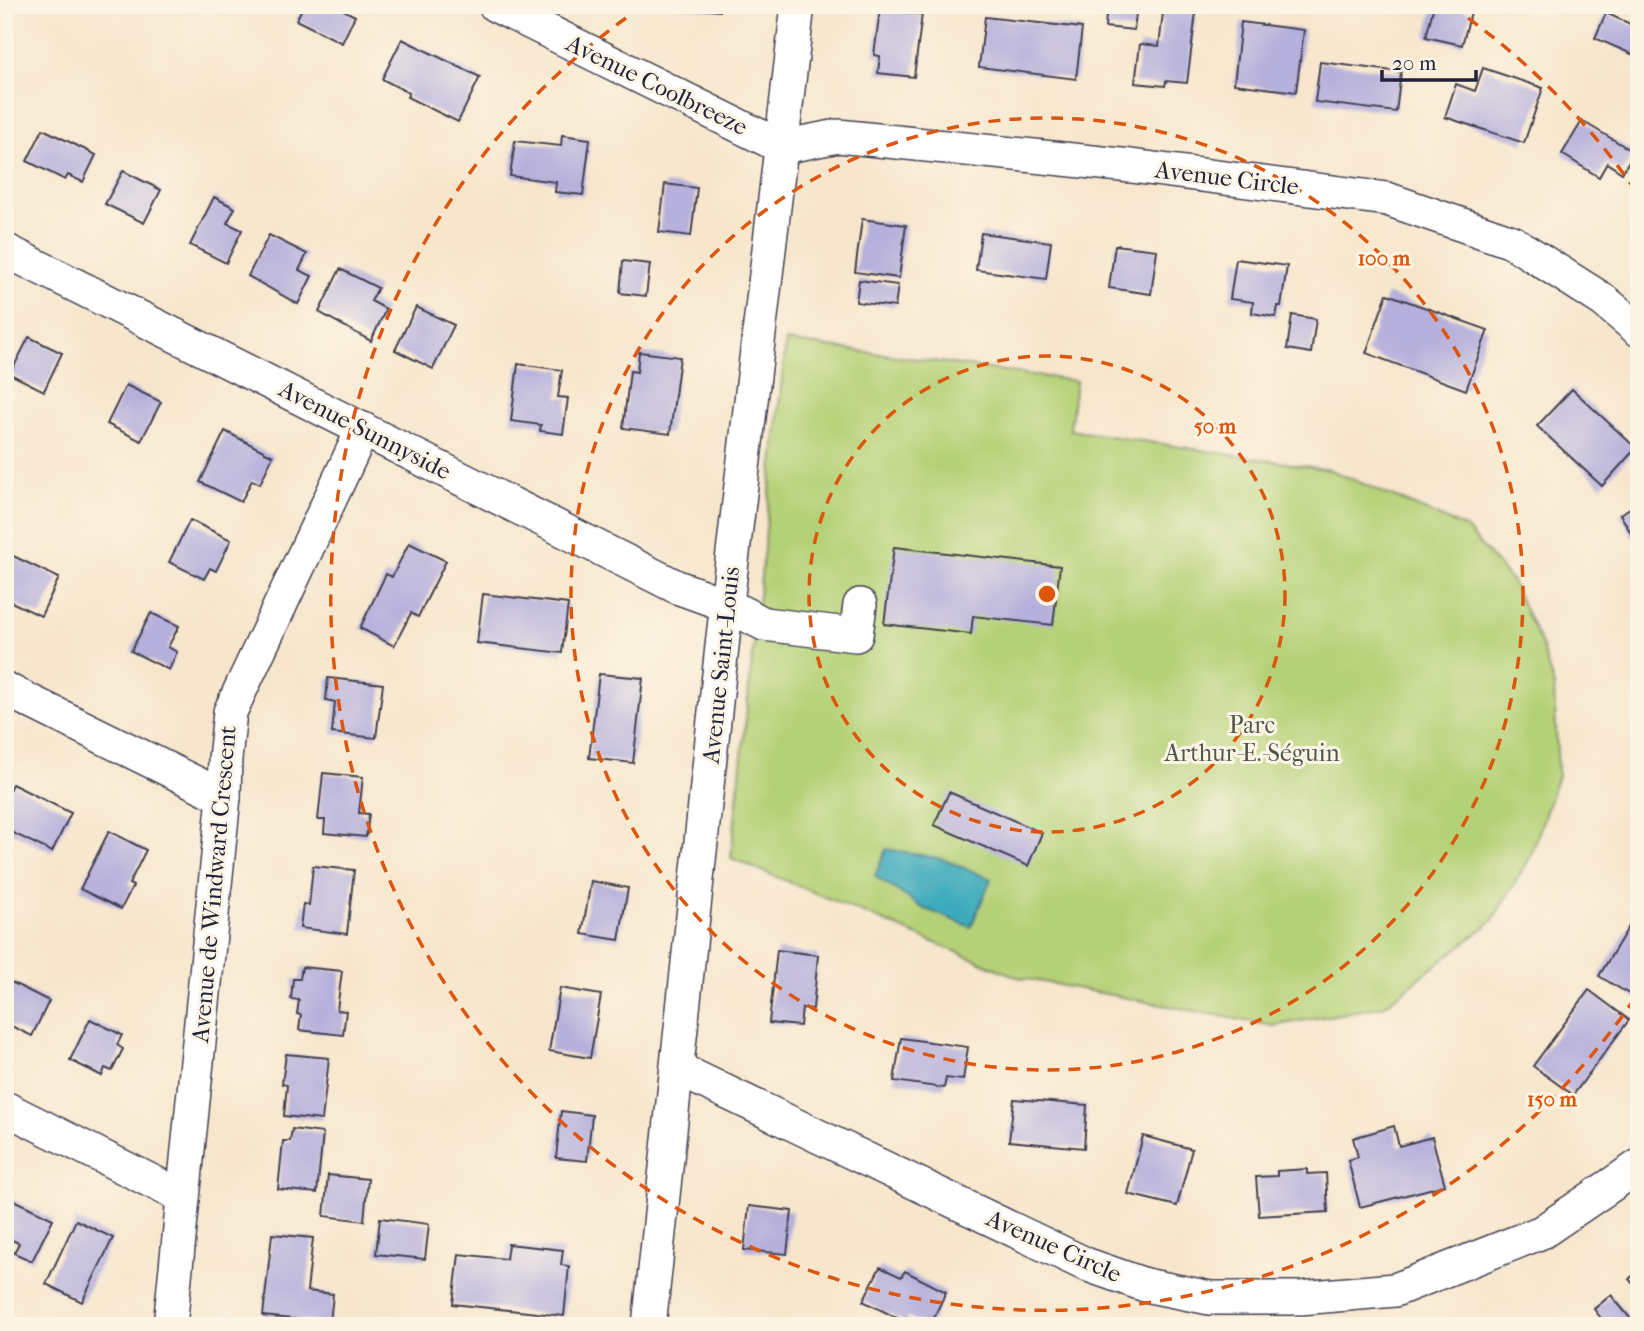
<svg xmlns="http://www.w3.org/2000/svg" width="1644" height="1331" viewBox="0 0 1644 1331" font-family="'IM FELL French Canon',serif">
<rect width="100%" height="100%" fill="#fcf5e5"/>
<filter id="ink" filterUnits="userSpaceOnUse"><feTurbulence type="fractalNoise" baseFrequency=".0143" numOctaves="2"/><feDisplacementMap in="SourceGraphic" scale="14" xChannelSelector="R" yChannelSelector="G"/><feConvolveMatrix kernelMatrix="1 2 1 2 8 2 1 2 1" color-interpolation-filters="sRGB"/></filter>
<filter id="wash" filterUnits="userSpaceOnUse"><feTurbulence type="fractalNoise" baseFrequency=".00686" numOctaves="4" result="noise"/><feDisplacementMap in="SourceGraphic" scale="28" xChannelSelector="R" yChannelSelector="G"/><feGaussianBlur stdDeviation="1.57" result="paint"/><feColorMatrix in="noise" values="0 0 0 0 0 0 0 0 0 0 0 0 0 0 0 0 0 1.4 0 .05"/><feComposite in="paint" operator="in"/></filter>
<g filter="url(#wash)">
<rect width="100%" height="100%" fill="#f7e6cc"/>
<!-- green -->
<polygon fill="#b5d177" stroke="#6c7a59" stroke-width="2" points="786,341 1076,381 1070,430 1331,470 1466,528 1511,580 1541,644 1554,687 1558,775 1531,856 1492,921 1384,1006 1273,1026 1017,977 731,858"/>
<!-- water -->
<polygon fill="#3dabbc" stroke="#30667c" stroke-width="2" points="886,849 943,859 991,879 971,927 923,908 875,876"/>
<g id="blocks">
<!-- building -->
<g fill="#b6b0dc">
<polygon points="304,5 334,5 355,16 342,43 296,20"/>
<polygon points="680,5 721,5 720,11 680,7"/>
<polygon points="1107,5 1137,5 1134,30 1105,27"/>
<polygon points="1164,5 1197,5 1187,83 1166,81 1165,86 1135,83 1140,44 1159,46"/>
<polygon points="1434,5 1444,5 1471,12 1462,45 1426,37"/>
<polygon points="880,10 922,14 914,77 878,73 880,56 874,55"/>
<polygon points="1606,13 1639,28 1639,50 1636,56 1595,38"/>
<polygon points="985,17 1082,28 1076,79 979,67"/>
<polygon points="1241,22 1304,30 1296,92 1234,84"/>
<polygon points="402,39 480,77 458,122 407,97 409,93 382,79"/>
<polygon points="1320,62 1401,72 1396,112 1315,102"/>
<polygon points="1483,68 1543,88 1524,143 1445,117 1456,84 1475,91"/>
<polygon points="1582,121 1634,152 1622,173 1607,163 1599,177 1562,154"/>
<polygon points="43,129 96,155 83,182 68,175 65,180 27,161"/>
<polygon points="562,135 590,139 583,195 555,192 556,182 510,176 515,141 561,146"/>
<polygon points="123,171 161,190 144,223 105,204"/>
<polygon points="665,184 697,188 691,236 659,232"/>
<polygon points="214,197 235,208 227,223 242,230 226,263 190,245"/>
<polygon points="862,219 906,225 899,278 855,272"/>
<polygon points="981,233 1051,242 1046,279 976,270"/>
<polygon points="269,235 307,254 299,270 312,276 298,304 248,276"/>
<polygon points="1115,245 1157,250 1151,294 1109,288"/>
<polygon points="1236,259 1287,266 1281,306 1278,306 1276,317 1252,313 1253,302 1230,299"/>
<polygon points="623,261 650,264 646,296 620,293"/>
<polygon points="340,269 378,288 371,301 386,309 371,341 319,312"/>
<polygon points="859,280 898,285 895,307 856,302"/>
<polygon points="1387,294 1488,330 1466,390 1366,353"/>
<polygon points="416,307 454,325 433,369 395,350"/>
<polygon points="1292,315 1316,319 1311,353 1287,349"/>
<polygon points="29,337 62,353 44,391 10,374"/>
<polygon points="639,352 680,357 670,434 623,428 630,371 637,372"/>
<polygon points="518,364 562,370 558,397 568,398 563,434 540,431 541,425 511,421"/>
<polygon points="126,385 161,402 141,441 107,424"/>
<polygon points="1572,389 1636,448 1602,486 1537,426"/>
<polygon points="225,431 273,456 260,484 252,480 241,502 200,482"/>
<polygon points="1639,503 1639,547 1620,514"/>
<polygon points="190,520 231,540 216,571 210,568 204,579 169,562"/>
<polygon points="409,543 446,561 418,617 411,613 394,646 360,628 386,574 392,577"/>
<polygon points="894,547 1060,566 1053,625 973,616 971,634 884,624"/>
<polygon points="5,552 59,578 41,616 5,599"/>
<polygon points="483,594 568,604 562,653 477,643"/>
<polygon points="151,613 179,626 168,647 177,652 169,670 131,651"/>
<polygon points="599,674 643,678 633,763 589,758"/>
<polygon points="328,678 383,684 376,738 332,733 335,702 326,700"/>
<polygon points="323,773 363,777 359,813 369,814 366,837 324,833 325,820 318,820"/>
<polygon points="12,784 71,813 52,852 5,829 5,798"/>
<polygon points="949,792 1042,833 1028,866 934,825"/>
<polygon points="109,831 146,850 129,884 133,886 121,909 80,889"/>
<polygon points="313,866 354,870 347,934 300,928 303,904 309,905"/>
<polygon points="591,881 628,888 619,940 582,934"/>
<polygon points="1634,918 1639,921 1639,1000 1599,976"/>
<polygon points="777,950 818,955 813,1009 802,1008 800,1026 769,1023"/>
<polygon points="302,967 342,971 337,1010 346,1011 343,1035 299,1030 301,1015 297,1014 299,1000 291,999 293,979 300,979"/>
<polygon points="5,979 49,1001 32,1036 5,1023"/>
<polygon points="560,988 601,995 590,1058 549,1051"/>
<polygon points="1589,990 1629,1020 1573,1095 1533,1066"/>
<polygon points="90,1019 122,1035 117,1045 123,1049 112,1071 105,1068 102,1076 70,1060"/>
<polygon points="901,1038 968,1047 963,1080 946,1078 944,1088 894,1081"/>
<polygon points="286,1054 329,1058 322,1120 284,1116 287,1085 282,1084"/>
<polygon points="1014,1099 1087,1105 1084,1148 1009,1141"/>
<polygon points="561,1111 592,1115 587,1161 556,1158"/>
<polygon points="1394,1126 1399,1146 1432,1137 1445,1185 1360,1207 1348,1160 1358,1157 1353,1138"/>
<polygon points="292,1129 323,1133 317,1193 278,1189 283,1141 290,1141"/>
<polygon points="1143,1136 1192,1149 1177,1206 1128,1194"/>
<polygon points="1307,1169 1307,1174 1326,1173 1328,1212 1259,1216 1256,1177 1277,1176 1277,1171"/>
<polygon points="328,1175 368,1179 364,1221 324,1216"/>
<polygon points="5,1196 53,1219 32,1261 14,1253 19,1243 5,1237"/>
<polygon points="749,1206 792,1211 787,1254 744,1250"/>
<polygon points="380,1218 429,1224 425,1259 376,1254"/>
<polygon points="76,1220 113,1238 82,1302 46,1284"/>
<polygon points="272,1234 313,1238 307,1291 333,1294 330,1323 263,1316"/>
<polygon points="508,1244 563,1250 561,1265 569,1266 564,1316 453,1304 459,1254 506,1259"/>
<polygon points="880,1267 901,1277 905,1271 946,1292 930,1326 907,1317 905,1322 863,1301"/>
<polygon points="1639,1270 1639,1291 1629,1279"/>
<polygon points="1611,1295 1635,1324 1633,1326 1607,1326 1594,1309"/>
</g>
</g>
</g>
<g filter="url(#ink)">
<use href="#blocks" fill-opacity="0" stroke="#423f51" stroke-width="2"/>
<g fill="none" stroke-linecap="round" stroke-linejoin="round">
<defs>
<g id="minor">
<polyline points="495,5 782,147 838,136 1131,166 1387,199 1512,242 1603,300 1639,330"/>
<polyline points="5,250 677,587 727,605 764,624 856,635 860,605"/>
<polyline points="5,689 224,797"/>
<polyline points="678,1069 1085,1264 1145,1285 1210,1298 1300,1298 1395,1290 1542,1232 1639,1166"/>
<polyline points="5,1108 183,1197"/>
<polyline points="170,1326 224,797 225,759 230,712 363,429"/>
<polyline points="649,1326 723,637 798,5"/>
</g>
</defs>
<!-- minor casing -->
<use href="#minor" stroke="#423f51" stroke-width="36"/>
<!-- minor -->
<use href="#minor" stroke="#fff" stroke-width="33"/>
</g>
</g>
<!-- distance rings -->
<g fill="none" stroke="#de560e" stroke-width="3.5" stroke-dasharray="12 9">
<circle cx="1047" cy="594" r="238"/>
<circle cx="1047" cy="594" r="476"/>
<path d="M1635 998A714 714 0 1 1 643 6M1451 6A714 714 0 0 1 1635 190"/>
</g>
<g text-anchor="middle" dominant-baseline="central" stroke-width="6" stroke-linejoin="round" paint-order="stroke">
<!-- street labels -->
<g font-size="24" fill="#22223b" stroke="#fcf5e5">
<text transform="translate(657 85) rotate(26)">Avenue Coolbreeze</text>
<text transform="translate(1227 178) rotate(7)">Avenue Circle</text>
<text transform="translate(365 430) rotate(27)">Avenue Sunnyside</text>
<text transform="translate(721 665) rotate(-84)">Avenue Saint-Louis</text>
<text transform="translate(214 884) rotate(-85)">Avenue de Windward Crescent</text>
<text transform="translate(1054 1246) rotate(24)">Avenue Circle</text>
</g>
<!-- park labels -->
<g font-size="24" fill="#4e574d" stroke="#fcf5e5">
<text x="1252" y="725">Parc<tspan x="1252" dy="28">Arthur-E.-Séguin</tspan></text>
</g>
</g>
<circle cx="1047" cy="594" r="10" fill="#de560e" stroke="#fcf5e5" stroke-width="3.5"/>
<g font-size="21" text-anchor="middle" font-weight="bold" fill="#de560e" stroke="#fcf5e5" stroke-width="6" stroke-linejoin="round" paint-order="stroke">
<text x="1384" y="265">100 m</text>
<text x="1215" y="433">50 m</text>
<text x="1552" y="1106">150 m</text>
</g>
<!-- margin -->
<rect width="1644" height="1331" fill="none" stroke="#fcf5e5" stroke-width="28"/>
<!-- scale -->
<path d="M1382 70v10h94v-10" fill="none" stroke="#22223b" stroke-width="3.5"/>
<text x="1392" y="70" font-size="21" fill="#22223b" stroke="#fcf5e5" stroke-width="5" paint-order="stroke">20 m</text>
</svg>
